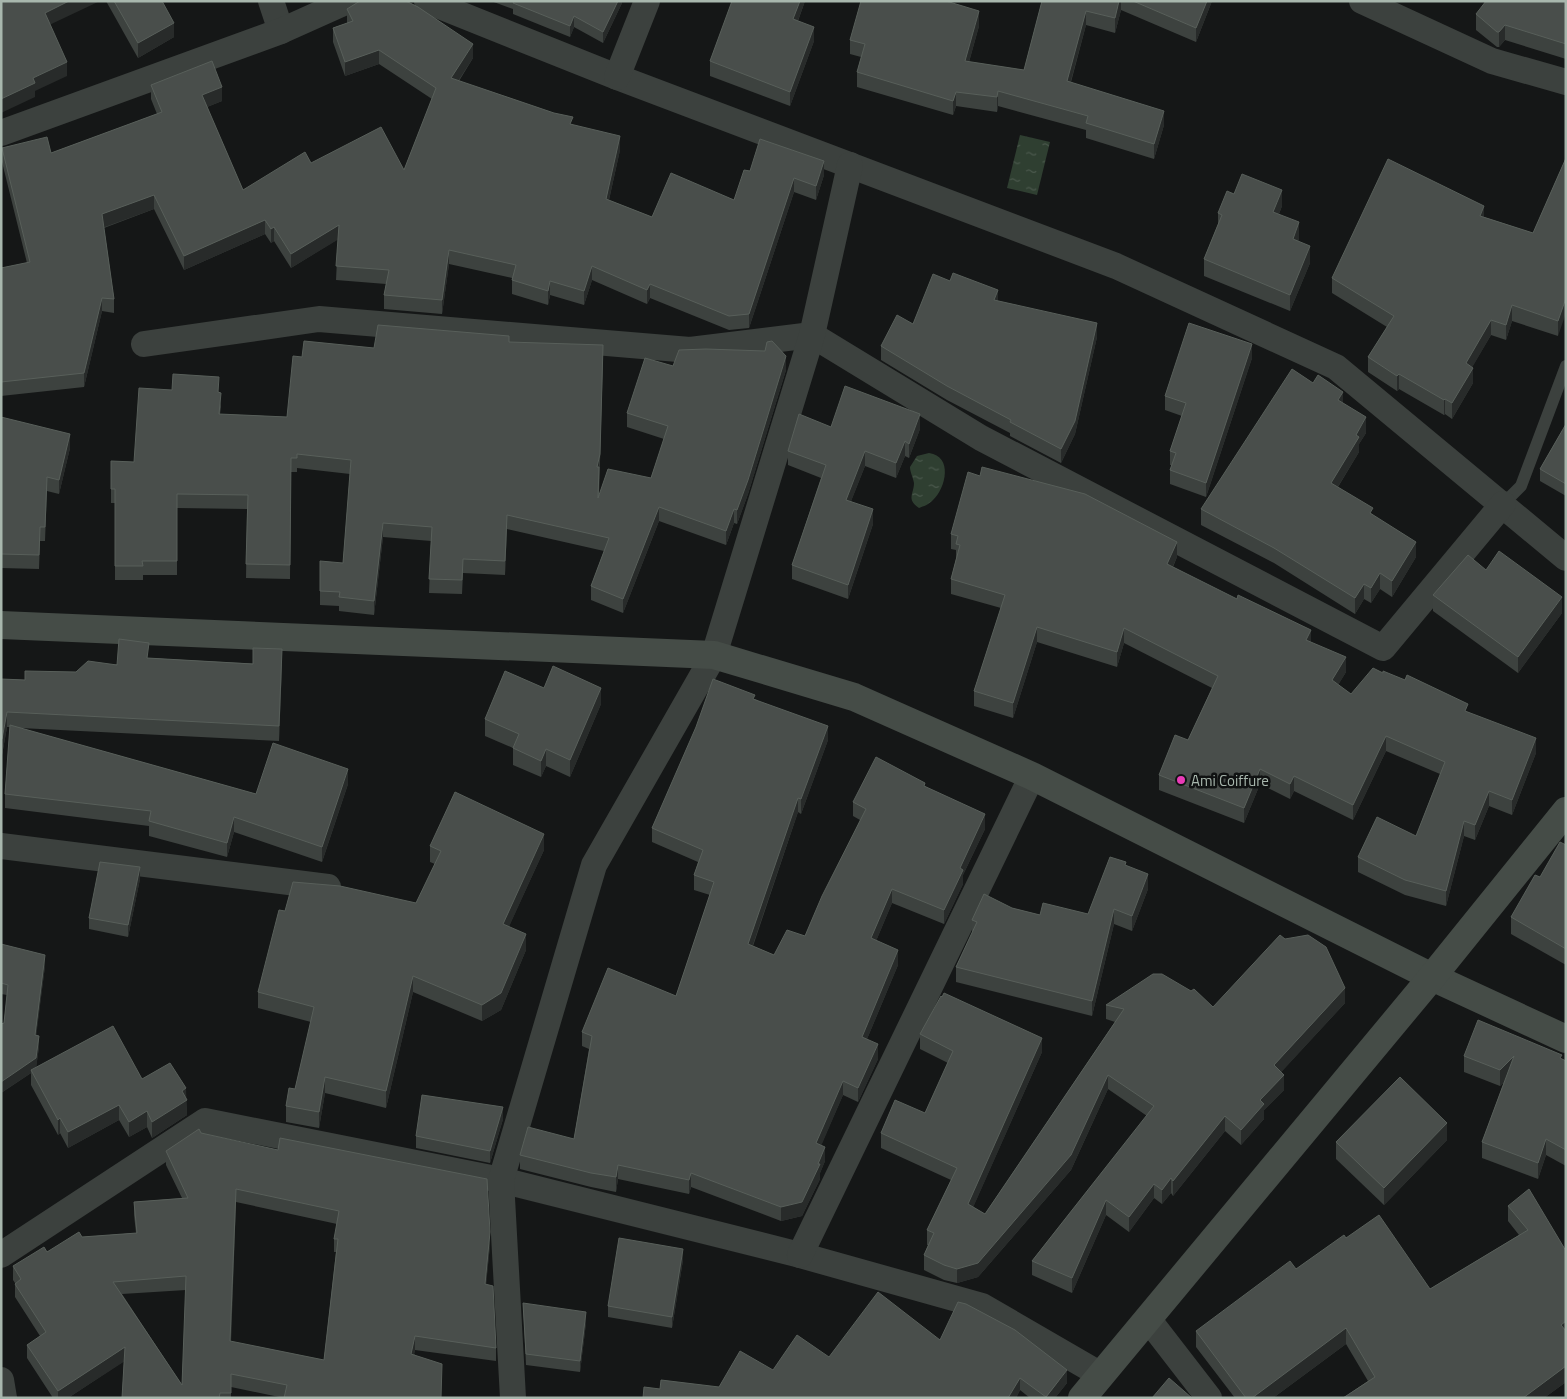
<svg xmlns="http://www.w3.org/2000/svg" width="1567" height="1399" viewBox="0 0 1567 1399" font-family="'Titillium Web',sans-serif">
<defs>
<pattern id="water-ripples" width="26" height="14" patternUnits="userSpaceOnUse" patternTransform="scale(1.25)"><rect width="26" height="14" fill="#2f3f31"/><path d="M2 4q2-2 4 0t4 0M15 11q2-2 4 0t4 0" fill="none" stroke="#4a584c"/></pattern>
</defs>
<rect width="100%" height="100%" fill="#151717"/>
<!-- water -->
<g fill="url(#water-ripples)">
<polygon points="1020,135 1050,142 1037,195 1007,188"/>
<path d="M929,453c24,3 17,35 4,47 -5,5 -9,6 -14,8 -13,-9 -5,-14 -5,-25 -1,-6 -4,-11 -4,-16l7,-11z"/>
</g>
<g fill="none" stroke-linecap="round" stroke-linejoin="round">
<!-- lane -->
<polyline stroke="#3c413e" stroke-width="12" points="1503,504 1521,486 1566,366"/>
<!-- street -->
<g stroke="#3c413e" stroke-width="26">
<polyline points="271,1 281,31"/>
<polyline points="427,1 617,77 1116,266 1336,367 1566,558"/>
<polyline points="1362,1 1492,61 1566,82"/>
<polyline points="617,77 647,1"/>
<polyline points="1,133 281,31 348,1"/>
<polyline points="144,344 319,319 690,350 812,335 981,438 1383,648 1503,504"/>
<polyline points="1,846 328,887"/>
<polyline points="1,1255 205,1121 501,1180 800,1255 982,1306 1101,1375"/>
<polyline points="800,1255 1032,776"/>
<polyline points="1148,1319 1209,1398"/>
<polyline points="1,1380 4,1398"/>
<polyline points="513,1398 501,1180 594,865 714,655 812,335 850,165"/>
</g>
<!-- secondary -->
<g stroke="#454c47" stroke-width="28">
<polyline points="1,625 714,655 854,697 1032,776 1432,977 1566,1039"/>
<polyline points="1082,1398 1432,977 1566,811"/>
</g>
</g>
<!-- wall -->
<g fill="#3d423f" fill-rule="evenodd">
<polygon points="106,1 162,1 174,37 138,58"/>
<polygon points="491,1 622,1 622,3 603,43 574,27 570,37 513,14 513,9"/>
<polygon points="727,1 805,1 798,21 814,41 790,106 710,76 710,61 732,3"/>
<polygon points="1042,1 1212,1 1196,42 1121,10 1115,33 1086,25 1071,82 1164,125 1154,159 1086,138 1086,130 998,106 997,112 956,106 953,115 857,87 857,72 861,57 850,54 850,40 979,26 969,62 1024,70"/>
<polygon points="1566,1 1566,59 1505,40 1499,47 1497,47 1476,30 1476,14"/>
<polygon points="347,9 473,58 459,81 573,125 620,150 609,200 652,217 734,200 750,171 824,175 816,200 794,192 749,328 729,330 650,298 647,304 592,280 584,305 550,295 548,305 512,294 512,278 449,264 442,314 384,309 384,295 386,284 336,280 338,239 291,268 274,241 271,243 265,234 184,270 154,209 104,228 114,299 114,313 102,311 84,387 1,396 1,268 27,263 2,162 2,148 51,153 157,114 151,99 151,85 222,101 207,107 243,190 311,163 404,170 432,99 379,64 345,76 333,42 333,28 347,23"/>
<polygon points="1566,158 1558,336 1512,321 1506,340 1491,335 1472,367 1473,383 1452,419 1445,414 1444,415 1399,389 1397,391 1368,372 1368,357 1387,327 1332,293 1332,278 1484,217 1533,233"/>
<polygon points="1234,194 1282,206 1279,214 1299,239 1298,241 1310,263 1290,311 1204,276 1204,259 1218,224 1218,213"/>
<polygon points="998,301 1097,337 1075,434 1061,463 1010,436 1010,433 947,400 881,360 881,346 913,324"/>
<polygon points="509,342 603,359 599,496 651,478 664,439 627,427 627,413 673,366 786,370 748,494 737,524 734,523 726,545 659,521 623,613 591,600 591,586 604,551 507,529 505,575 463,573 462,594 429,593 431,541 383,537 374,615 339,611 339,606 320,605 320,591 343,563 350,474 297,468 297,472 291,472 290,579 246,578 247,509 177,508 177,575 143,575 143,580 115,580 115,503 111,503 111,461 134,462 172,390 219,393 221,407 220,414 287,417 302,357 374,348"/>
<polygon points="1252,358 1206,497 1170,484 1170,470 1172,465 1170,465 1170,451 1182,416 1165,410 1165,396"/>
<polygon points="1343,403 1366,433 1359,444 1359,452 1338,487 1373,515 1416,557 1392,597 1380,589 1371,603 1364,599 1355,614 1274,563 1201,525 1201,509"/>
<polygon points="1,417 70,448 59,494 47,491 45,541 40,541 39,569 1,568"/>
<polygon points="1566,424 1566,496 1540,481 1540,469"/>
<polygon points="920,429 909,458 905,456 896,478 865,466 851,501 873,524 848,599 792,579 792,565 821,478 788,465 788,451"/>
<polygon points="951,534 1177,557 1173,567 1311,642 1346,672 1338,685 1351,694 1468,712 1536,753 1512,815 1489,806 1475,840 1464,836 1446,906 1405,895 1358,872 1358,857 1416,836 1440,774 1386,751 1353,820 1294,791 1290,799 1260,784 1244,823 1159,790 1159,775 1188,740 1212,688 1124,643 1117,667 1037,642 1013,718 974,706 974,691 1001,608 951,594 951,579 956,559 956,550 951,549"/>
<polygon points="1486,570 1562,613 1518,673 1433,611 1433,595"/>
<polygon points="149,658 282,665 279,741 20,728 256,794 348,784 322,862 234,832 227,857 149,836 149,826 5,808 5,794 10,727 7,727 2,755 1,755 1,679 25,680 76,672"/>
<polygon points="544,688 601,704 570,777 546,766 541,777 513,765 513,748 485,736 485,719"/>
<polygon points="755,699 828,740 801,814 798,812 753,946 774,955 805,936 860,820 853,816 853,802 925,786 985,829 963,875 963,884 944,924 892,903 876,941 898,965 867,1039 878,1059 858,1102 843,1095 821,1145 825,1161 820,1173 820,1179 802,1216 781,1221 691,1187 689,1194 618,1179 616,1192 591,1187 520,1169 520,1155 574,1139 589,1049 582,1046 582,1032 676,996 710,895 694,890 694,875 698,862 652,842 652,828"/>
<polygon points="1566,845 1566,965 1511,934 1511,917 1540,877"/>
<polygon points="430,846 544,850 509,926 526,950 501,1010 482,1021 413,992 386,1108 325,1093 319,1128 286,1122 286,1106 295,1089 311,1022 258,1008 258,992 285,911 416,903 435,864 430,862"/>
<polygon points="1126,866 1148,889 1132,931 1114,924 1092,1016 956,982 956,967 972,935 972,920 1012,908 1040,915 1088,914"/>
<polygon points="140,879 128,937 89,929 89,918"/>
<polygon points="1,944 45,966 36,1035 39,1047 36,1067 142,1079 186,1098 187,1115 152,1138 147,1127 129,1137 119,1120 68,1148 60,1133 58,1135 31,1085 31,1073 1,1093 1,1024 4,1023 7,995 1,994"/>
<polygon points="1345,1003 1281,1072 1284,1090 1264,1110 1264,1119 1241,1145 1225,1131 1173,1196 1171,1193 1162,1204 1154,1198 1129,1232 1106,1215 1072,1293 1032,1275 1032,1261 1147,1116 1108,1089 1071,1170 978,1277 957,1283 944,1280 924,1270 924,1255 928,1245 927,1245 927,1230 951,1180 881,1148 881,1133 925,1113 948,1063 920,1049 920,1034 1042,1052 973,1207 985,1214 1115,1022 1106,1019 1106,1005 1213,1007"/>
<polygon points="1464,1056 1562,1059 1566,1061 1566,1166 1546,1155 1538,1179 1482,1158 1482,1142 1504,1082 1500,1086 1464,1072"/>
<polygon points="503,1119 490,1163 416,1148 416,1136"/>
<path d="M201,1133l289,112 -4,39 10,64v13l-81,-11 -1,4 28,23 -158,21 -53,-11v11h-109l2,-37 -56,37h-15l-26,-40v-13l13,-9 -25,-39v-14l-2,-3v-14l69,-29 54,-4 -2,-18v-13l48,-4 -16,-33v-14zM236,1202l101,22 -3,15v13h2l-12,108 -93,-18zM186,1290l-4,95 -60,-91z"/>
<polygon points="1447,1140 1384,1205 1336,1159 1336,1142"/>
<polygon points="1508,1206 1566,1251 1566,1382 1544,1398 1343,1398 1368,1381 1346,1344 1273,1398 1235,1398 1196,1347 1196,1331 1346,1238 1430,1289 1519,1235 1508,1221"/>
<polygon points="683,1260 672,1328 608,1317 608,1306"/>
<polygon points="523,1303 586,1323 580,1372 526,1365"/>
<polygon points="940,1340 1067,1383 1055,1398 1030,1398 1020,1390 1016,1398 643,1398 660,1389 719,1387 773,1370 829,1357"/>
</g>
<!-- shaded-wall -->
<g fill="#282b2a">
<polygon points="69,1 100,1 45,27 45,13"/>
<polygon points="618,1 622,1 622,3 603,43 603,32"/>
<polygon points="800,1 805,1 793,34 793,19"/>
<polygon points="1119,1 1121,1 1121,10 1115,33 1115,18"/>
<polygon points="1207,1 1212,1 1196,42 1196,28"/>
<polygon points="979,11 979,26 965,76 965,61"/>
<polygon points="1086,11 1086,25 1067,95 1067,81"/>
<polygon points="574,16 574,27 570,37 570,26"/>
<polygon points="174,23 174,37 138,58 138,43"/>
<polygon points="1505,25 1505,40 1499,47 1499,32"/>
<polygon points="814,27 814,41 790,106 790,92"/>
<polygon points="473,44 473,58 451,92 451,78"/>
<polygon points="379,50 379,64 345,76 345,62"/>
<polygon points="67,62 67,76 35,91 35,97 1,113 1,99 33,78"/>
<polygon points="222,87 222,101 202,109 202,95"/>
<polygon points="998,91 998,106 997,112 997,97"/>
<polygon points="956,92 956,106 953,115 953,101"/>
<polygon points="1164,111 1164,125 1154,159 1154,144"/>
<polygon points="620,136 620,150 606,213 606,199"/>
<polygon points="824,161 824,175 816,200 816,186"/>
<polygon points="794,178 794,192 749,328 749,314"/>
<polygon points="1282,190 1282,206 1273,229 1273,212"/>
<polygon points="154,195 154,209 102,228 102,214"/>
<polygon points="1484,206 1484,221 1480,216"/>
<polygon points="265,220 265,234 184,270 184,256"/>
<polygon points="1299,222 1299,239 1293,256 1293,239"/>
<polygon points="339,225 339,239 291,268 291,254"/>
<polygon points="274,227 274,241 271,243 271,229"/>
<polygon points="1310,246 1310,263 1290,311 1290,295"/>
<polygon points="449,250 449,264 442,314 442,300"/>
<polygon points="592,266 592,280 584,305 584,291"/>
<polygon points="550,281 550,295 548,305 548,291"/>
<polygon points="650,284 650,298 647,304 647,290"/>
<polygon points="998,290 998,304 994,300"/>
<polygon points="102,298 102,311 84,387 84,373"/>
<polygon points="1566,298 1566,313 1558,336 1558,321"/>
<polygon points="1512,305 1512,321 1506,340 1506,325"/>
<polygon points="1491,320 1491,335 1466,378 1466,363"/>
<polygon points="1097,323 1097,337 1075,434 1061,463 1061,449"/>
<polygon points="1252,344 1252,358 1206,497 1206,483"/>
<polygon points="603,345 603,359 599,470 597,467"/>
<polygon points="786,356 786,370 748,494 737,524 737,510"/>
<polygon points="1473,368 1473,383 1452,419 1452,403"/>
<polygon points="1399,374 1399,389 1397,391 1397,376"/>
<polygon points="1343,392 1343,407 1338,400"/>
<polygon points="1445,399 1445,414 1444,415 1444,400"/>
<polygon points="920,414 920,429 909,458 909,444"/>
<polygon points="1366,417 1366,433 1359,444 1359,452 1331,498 1331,483 1356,435"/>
<polygon points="70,434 70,448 59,494 59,480"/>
<polygon points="905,441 905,456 896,478 896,463"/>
<polygon points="865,451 865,466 846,514 846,500"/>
<polygon points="659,507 659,521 623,613 623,599"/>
<polygon points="734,509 734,523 726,545 726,531"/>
<polygon points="873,509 873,524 848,599 848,585"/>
<polygon points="507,515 507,529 505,575 505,561"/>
<polygon points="383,523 383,537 374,615 374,601"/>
<polygon points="1177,542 1177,557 1167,579 1167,564"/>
<polygon points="1416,542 1416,557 1392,597 1392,581"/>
<polygon points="1380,573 1380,589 1371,603 1371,588"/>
<polygon points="1364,584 1364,599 1355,614 1355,598"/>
<polygon points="1562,597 1562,613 1518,673 1518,657"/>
<polygon points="1037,627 1037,642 1013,718 1013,703"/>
<polygon points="1124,628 1124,643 1117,667 1117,652"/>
<polygon points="1311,630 1311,645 1306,640"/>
<polygon points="282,649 282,665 279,741 279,726"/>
<polygon points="1346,657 1346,672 1332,695 1332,680"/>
<polygon points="601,688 601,704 570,777 570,760"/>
<polygon points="7,712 7,727 2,755 2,739"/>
<polygon points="828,726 828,740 801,814 801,799"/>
<polygon points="1386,736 1386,751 1353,820 1353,805"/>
<polygon points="1536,738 1536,753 1512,815 1512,800"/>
<polygon points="546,749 546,766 541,777 541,761"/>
<polygon points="348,769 348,784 322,862 322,847"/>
<polygon points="1260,769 1260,784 1244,823 1244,808"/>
<polygon points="1294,776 1294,791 1290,799 1290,784"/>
<polygon points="1489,791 1489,806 1475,840 1475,825"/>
<polygon points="798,798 798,812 748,959 748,944"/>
<polygon points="985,814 985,829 963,875 963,884 944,924 944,910 960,868"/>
<polygon points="234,817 234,832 227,857 227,843"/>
<polygon points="1464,821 1464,836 1446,906 1446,891"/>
<polygon points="544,834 544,850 503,940 503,924"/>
<polygon points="140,867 140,879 128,937 128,925"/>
<polygon points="1148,874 1148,889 1132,931 1132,916"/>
<polygon points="892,889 892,903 871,953 871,938"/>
<polygon points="1114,909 1114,924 1092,1016 1092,1001"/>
<polygon points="526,934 526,950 501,1010 482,1021 482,1005"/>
<polygon points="898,950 898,965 862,1051 862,1037"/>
<polygon points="45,955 45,966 35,1046 35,1035"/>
<polygon points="413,976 413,992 386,1108 386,1091"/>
<polygon points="1345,988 1345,1003 1274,1080 1274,1065"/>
<polygon points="39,1036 39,1047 36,1069 31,1070 31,1073 1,1093 1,1082"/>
<polygon points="1042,1038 1042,1052 968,1219 968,1204"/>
<polygon points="878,1044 878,1059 858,1102 858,1088"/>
<polygon points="1514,1056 1514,1072 1500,1086 1500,1070"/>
<polygon points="1108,1075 1108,1089 1071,1170 978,1277 957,1283 957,1269"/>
<polygon points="1284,1075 1284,1090 1264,1110 1264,1119 1241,1145 1241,1130 1260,1100"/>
<polygon points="325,1077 325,1093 319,1128 319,1112"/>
<polygon points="843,1081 843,1095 816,1158 816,1143"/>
<polygon points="186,1088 187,1115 152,1138 152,1122 182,1091"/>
<polygon points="119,1105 119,1120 68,1148 68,1132"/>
<polygon points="503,1107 503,1119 490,1163 490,1151"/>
<polygon points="147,1111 147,1127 129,1137 129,1122"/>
<polygon points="1225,1116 1225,1131 1173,1196 1173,1181"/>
<polygon points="60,1118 60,1133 58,1135 58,1120"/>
<polygon points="1447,1123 1447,1140 1384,1205 1384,1188"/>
<polygon points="1546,1139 1546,1155 1538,1179 1538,1163"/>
<polygon points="825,1147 825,1161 820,1173 820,1179 802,1216 781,1221 781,1207 818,1164"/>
<polygon points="618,1165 618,1179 616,1192 616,1177"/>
<polygon points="691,1173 691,1187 689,1194 689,1180"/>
<polygon points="1171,1178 1171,1193 1162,1204 1162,1190"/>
<polygon points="1154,1184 1154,1198 1129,1232 1129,1217"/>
<polygon points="236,1189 236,1202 230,1355 230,1341"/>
<polygon points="1106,1200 1106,1215 1072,1293 1072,1278"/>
<polygon points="490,1232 490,1245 485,1297 485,1284"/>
<polygon points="683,1249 683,1260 672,1328 672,1317"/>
<polygon points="586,1312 586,1323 580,1372 580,1361"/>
<polygon points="1566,1321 1566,1337 1561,1325"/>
<polygon points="1346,1328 1346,1344 1273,1398 1252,1398"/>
<polygon points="415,1336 415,1350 411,1367 411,1354"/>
<polygon points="125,1347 125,1361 68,1398 58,1398 58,1391"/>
<polygon points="1566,1366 1566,1382 1544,1398 1523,1398"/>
<polygon points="1067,1370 1067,1383 1055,1398 1046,1398"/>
<polygon points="1020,1378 1020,1390 1016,1398 1008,1398"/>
</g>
<!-- building -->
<g fill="#494e4b" stroke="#585f5a" fill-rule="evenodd">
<polygon points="1,1 69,1 45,13 67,62 33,78 35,83 1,99"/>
<polygon points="114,1 162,1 174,23 138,43"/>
<polygon points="360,1 406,1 418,7 473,44 451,78 554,113 573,117 570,124 620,136 606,199 652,217 671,173 734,200 744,170 750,171 760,139 824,161 816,186 794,178 749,314 729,316 650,284 647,290 592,266 584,291 550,281 548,291 512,280 516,265 449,250 442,300 384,295 389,270 336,266 339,225 291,254 274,227 271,229 265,220 184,256 154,195 102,214 114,299 102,298 84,373 1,382 1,268 30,262 2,148 47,137 51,153 162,112 151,85 212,61 222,87 202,95 243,190 305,152 311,163 381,127 404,170 436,88 379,50 345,62 333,28 353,21 347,9"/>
<polygon points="514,1 618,1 603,32 574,16 570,26 513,3"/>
<polygon points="732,1 800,1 793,19 814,27 790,92 710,61"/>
<polygon points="861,1 946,1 979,11 965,61 1024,70 1042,1 1119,1 1115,18 1086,11 1067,81 1164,111 1154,144 1086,123 1088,116 998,91 997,97 956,92 953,101 857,72 865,44 850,40"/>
<polygon points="1133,1 1207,1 1196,28"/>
<polygon points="1486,1 1566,1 1566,44 1505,25 1499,32 1497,32 1476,14"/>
<polygon points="1566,158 1566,298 1558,321 1512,305 1506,325 1491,320 1466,363 1473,368 1452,403 1445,399 1444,400 1399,374 1397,376 1368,357 1394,316 1332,278 1388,159 1484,206 1480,216 1533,233"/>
<polygon points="1242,174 1282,190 1273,212 1299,222 1293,239 1310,246 1290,295 1204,259 1222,215 1218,213 1227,191 1234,194"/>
<polygon points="953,273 998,290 994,300 1097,323 1075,421 1061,449 1010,422 1011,420 947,386 881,346 897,315 913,324 933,274 950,281"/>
<polygon points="1189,323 1252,344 1206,483 1170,470 1176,453 1170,451 1186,403 1165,396"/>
<polygon points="378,325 509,336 509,342 603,345 600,454 597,467 599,467 598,498 608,469 651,478 668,426 627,413 645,358 673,366 679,350 706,349 765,351 767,342 772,341 786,356 748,480 737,510 734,509 726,531 659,507 623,599 591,586 609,538 507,515 505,561 463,559 462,580 429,579 432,527 383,523 374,601 339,597 340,592 320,591 320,561 343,563 351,460 297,454 297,458 291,458 290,565 246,564 248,495 177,494 177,561 142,561 143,566 115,566 115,489 111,489 111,461 134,462 139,388 172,390 173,374 219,377 218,392 221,393 219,414 287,417 293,356 302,357 304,341 374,348"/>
<polygon points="1292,369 1313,383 1318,375 1343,392 1338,400 1366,417 1356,435 1359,437 1331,483 1373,508 1370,513 1416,542 1392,581 1380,573 1371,588 1364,584 1355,598 1274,548 1201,509"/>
<polygon points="845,386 920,414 909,444 905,441 896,463 865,451 846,500 873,509 848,585 792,565 826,465 788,451 799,414 831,427"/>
<polygon points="1,417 70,434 59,480 47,477 45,527 40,527 39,555 1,554"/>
<polygon points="1566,424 1566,484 1540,469"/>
<polygon points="982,467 1085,494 1177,542 1167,564 1237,599 1238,595 1311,630 1306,640 1346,657 1332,680 1351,694 1373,668 1383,673 1383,671 1405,680 1407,675 1468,704 1465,711 1536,738 1512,800 1489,791 1475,825 1464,821 1446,891 1405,880 1358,857 1377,817 1416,836 1445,762 1386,736 1353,805 1294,776 1290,784 1260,769 1244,808 1159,775 1175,735 1188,740 1218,676 1124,628 1117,652 1037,627 1013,703 974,691 1005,595 951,579 960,545 956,544 958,536 951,534 968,472 980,476"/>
<polygon points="1499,551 1562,597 1518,657 1433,595 1468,555 1486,570"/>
<polygon points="119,639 149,643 147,658 253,664 253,648 282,649 279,726 7,712 2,739 1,739 1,679 25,680 25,671 76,672 88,661 117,665"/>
<polygon points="553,666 601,688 570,760 546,749 541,761 513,748 519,734 485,719 505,671 544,688"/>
<polygon points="713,679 755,695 753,699 828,726 801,799 798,798 748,944 774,955 787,930 805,936 822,896 866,809 853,802 876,757 925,783 924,786 985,814 960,868 963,870 944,910 892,889 871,938 898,950 862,1037 878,1044 858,1088 843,1081 816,1143 825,1147 818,1164 820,1164 802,1202 781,1207 691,1173 689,1180 618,1165 616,1177 591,1173 520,1155 528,1127 574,1139 592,1036 582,1032 608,968 676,996 714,882 694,875 703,850 652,828 696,727"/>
<polygon points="10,725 256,794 273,743 348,769 322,847 234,817 227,843 149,821 151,811 5,794"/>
<polygon points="455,792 544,834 503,924 526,934 501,993 482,1005 413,976 386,1091 325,1077 319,1112 286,1106 289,1088 295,1089 314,1007 258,992 279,910 285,911 293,882 340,886 416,903 441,851 430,846"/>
<polygon points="1560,842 1566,845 1566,949 1511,917 1535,875 1540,877"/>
<polygon points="1110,857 1126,862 1125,865 1148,874 1132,916 1114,909 1092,1001 956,967 977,922 972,920 984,894 1012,908 1040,915 1043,903 1088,914"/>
<polygon points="100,862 140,867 128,925 89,918"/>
<polygon points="1280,935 1285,939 1308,935 1326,947 1345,988 1274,1065 1284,1075 1260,1100 1264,1104 1241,1130 1225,1116 1173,1181 1171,1178 1162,1190 1154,1184 1129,1217 1106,1200 1072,1278 1032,1261 1154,1106 1108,1075 1071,1155 978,1263 957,1269 944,1265 924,1255 934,1233 927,1230 957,1168 881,1133 895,1100 925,1113 953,1051 920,1034 941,996 942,997 944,993 1042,1038 968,1204 985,1214 1124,1009 1106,1005 1153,974 1162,974 1191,991 1194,989 1213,1007"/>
<polygon points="1,944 45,955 35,1035 39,1036 36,1058 1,1082 1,1024 4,1023 8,985 1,983"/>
<polygon points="1478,1020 1562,1055 1560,1058 1566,1061 1566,1150 1546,1139 1538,1163 1482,1142 1514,1056 1500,1070 1464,1056"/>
<polygon points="113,1026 142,1079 170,1063 186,1088 182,1091 187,1100 152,1122 147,1111 129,1122 119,1105 68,1132 60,1118 58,1120 31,1070"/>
<polygon points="1400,1077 1447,1123 1384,1188 1336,1142"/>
<polygon points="422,1095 503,1107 490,1151 416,1136"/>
<path d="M199,1129l2,4 77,17 2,-12 207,41 3,53 -5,52 8,2 3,62 -81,-12 -4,18 31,10 -1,34h-157l3,-13 -56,-11v19h-11l-1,5h-97l3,-51 -67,44 -31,-46 19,-13 -31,-48 6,-5 -8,-13 31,-19 3,5 32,-20 3,5 55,-4 -3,-31 54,-4 -22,-47zM236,1189l103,22 -5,28h4l-14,121 -94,-19zM186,1276l-4,109 -69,-103z"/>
<polygon points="1529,1189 1566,1251 1566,1321 1561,1325 1566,1331 1566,1366 1523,1398 1343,1398 1375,1377 1346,1328 1252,1398 1246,1398 1196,1331 1290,1261 1296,1269 1344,1235 1346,1238 1379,1215 1430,1289 1528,1230 1508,1206"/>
<polygon points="619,1238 683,1249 672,1317 608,1306"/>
<polygon points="878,1292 940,1340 958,1302 966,1304 1015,1330 1067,1370 1046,1397 1020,1378 1008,1398 643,1398 644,1387 660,1389 661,1380 719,1387 740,1351 773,1370 797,1335 829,1357"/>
<polygon points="523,1303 586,1312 580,1361 526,1354"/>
<polygon points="1169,1378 1192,1398 1152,1398"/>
</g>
<!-- markers -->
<circle fill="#e93bb7" stroke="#101212" stroke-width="2" cx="1181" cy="780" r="5"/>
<g text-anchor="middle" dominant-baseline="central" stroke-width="5" stroke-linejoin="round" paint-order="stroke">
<!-- poi labels -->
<g font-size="15" fill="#a8b7ad" stroke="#101212" text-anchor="start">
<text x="1191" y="780">Ami Coiffure</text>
</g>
</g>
<!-- border -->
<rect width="1567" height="1399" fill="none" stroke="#a8b7ad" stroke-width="5"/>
</svg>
